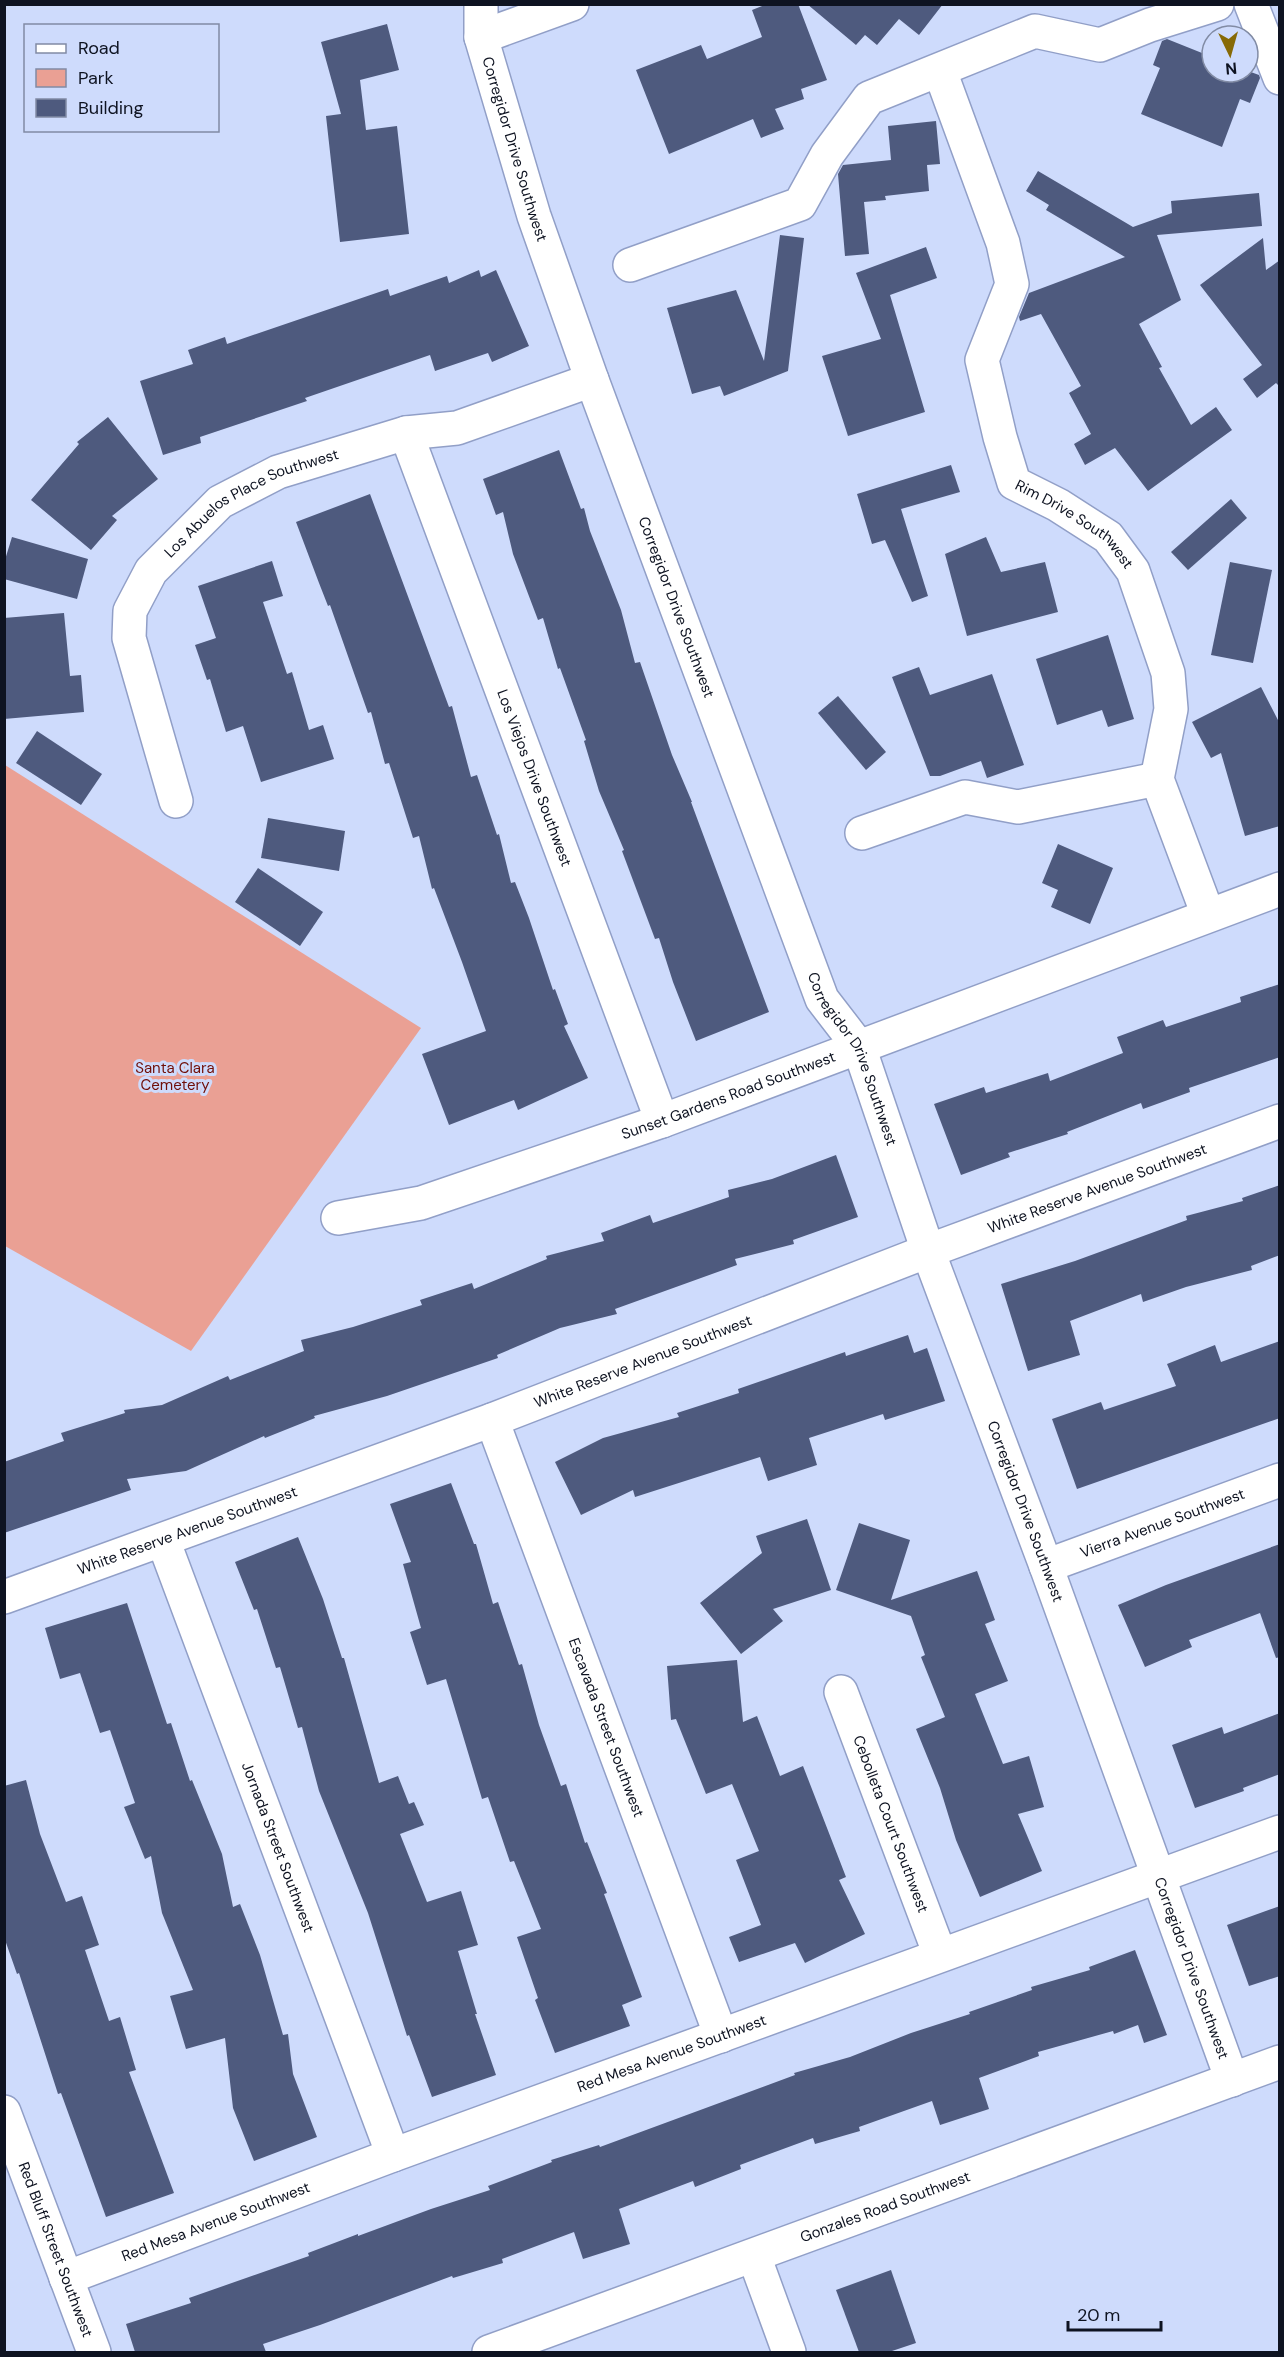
<svg xmlns="http://www.w3.org/2000/svg" width="1284" height="2357" viewBox="0 0 1284 2357" font-family="'DM Sans',sans-serif">
<rect width="100%" height="100%" fill="#cedbfc"/>
<!-- green -->
<polygon fill="#eaa094" points="5,765 421,1028 191,1351 5,1246"/>
<!-- building -->
<g fill="#4e5a7e">
<polygon points="767,4 798,4 827,80 801,89 804,99 775,109 784,129 761,138 753,119 669,154 636,70 701,45 707,59 762,37 752,10"/>
<polygon points="807,4 943,4 919,35 899,19 877,45 865,35 856,45"/>
<polygon points="387,24 399,70 360,80 366,130 397,126 409,234 340,242 326,116 341,114 321,42"/>
<polygon points="1167,39 1212,57 1212,72 1248,71 1259,75 1260,78 1250,103 1240,99 1222,147 1141,114 1160,68 1153,65 1162,41"/>
<polygon points="936,121 940,164 927,165 929,191 885,196 886,200 864,202 869,254 845,256 838,174 843,165 891,160 888,126"/>
<polygon points="1038,171 1133,227 1172,213 1171,201 1259,193 1262,226 1157,235 1181,300 1139,324 1162,367 1159,368 1191,425 1216,407 1232,430 1148,491 1115,448 1085,465 1074,444 1091,434 1069,393 1081,386 1041,314 1020,321 1019,317 1029,293 1125,257 1046,210 1049,205 1026,191"/>
<polygon points="780,235 804,238 788,371 724,396 720,386 692,394 667,308 736,290 764,361"/>
<polygon points="1263,238 1266,270 1280,260 1280,387 1276,383 1257,398 1243,379 1262,365 1200,285"/>
<polygon points="926,247 937,278 890,295 925,412 848,436 822,356 881,339 856,273"/>
<polygon points="479,270 481,277 496,270 529,346 492,362 488,353 435,371 430,355 305,398 307,401 200,437 201,443 163,455 140,381 193,364 188,350 225,337 227,344 388,289 390,296 447,276 449,283"/>
<polygon points="108,417 158,479 112,516 117,520 91,550 31,500 79,444 77,442"/>
<polygon points="559,450 581,509 584,508 590,531 621,610 635,663 640,662 672,755 692,802 691,802 769,1012 696,1041 673,982 659,938 655,939 622,851 624,850 599,791 584,741 586,740 560,668 558,669 543,618 538,620 513,554 503,512 496,515 483,479"/>
<polygon points="951,465 960,492 901,509 928,596 912,602 885,540 872,544 857,494"/>
<polygon points="370,494 449,707 452,706 471,777 477,775 497,835 499,834 511,883 515,882 529,918 553,990 555,989 568,1024 564,1026 588,1078 518,1110 514,1100 449,1125 422,1054 486,1031 462,962 434,888 432,889 419,836 413,838 389,763 385,764 371,712 368,713 330,605 328,606 319,583 296,522"/>
<polygon points="1231,499 1247,518 1188,570 1171,552"/>
<polygon points="12,537 88,559 77,599 4,579 4,563"/>
<polygon points="986,537 1001,572 1045,562 1058,612 967,636 945,554"/>
<polygon points="272,561 283,596 263,602 287,674 292,672 309,730 323,725 334,759 261,782 243,726 226,732 210,679 207,680 195,645 216,638 198,586"/>
<polygon points="1230,562 1272,570 1253,663 1211,655"/>
<polygon points="64,613 70,676 81,675 84,712 4,719 4,618"/>
<polygon points="1108,635 1134,719 1108,727 1102,710 1057,725 1036,659"/>
<polygon points="919,667 930,695 992,674 1024,765 987,778 981,761 940,776 930,776 892,677"/>
<polygon points="1261,687 1280,724 1280,826 1245,836 1221,753 1211,758 1192,722"/>
<polygon points="838,696 886,752 866,770 818,713"/>
<polygon points="37,731 102,774 81,805 16,763"/>
<polygon points="268,818 345,831 339,871 261,858"/>
<polygon points="1058,844 1113,868 1090,924 1051,907 1058,890 1042,883"/>
<polygon points="258,868 323,912 300,946 235,902"/>
<polygon points="1280,984 1280,1057 1189,1088 1190,1092 1143,1109 1141,1103 1067,1132 1068,1134 1008,1153 1010,1157 961,1175 934,1104 984,1087 986,1093 1048,1073 1050,1081 1123,1053 1117,1037 1163,1020 1166,1027 1241,1002 1240,997"/>
<polygon points="836,1155 858,1217 793,1240 794,1244 735,1259 737,1265 615,1309 617,1314 560,1328 497,1355 498,1358 387,1396 314,1416 315,1418 265,1438 264,1436 186,1471 127,1479 131,1490 4,1533 4,1462 64,1441 61,1433 125,1413 124,1410 162,1405 228,1376 230,1380 304,1351 301,1340 353,1327 422,1305 420,1300 472,1283 474,1289 547,1259 546,1256 604,1241 601,1233 650,1215 653,1223 729,1197 728,1190 772,1179"/>
<polygon points="1280,1185 1280,1255 1251,1266 1252,1270 1186,1287 1143,1302 1141,1294 1070,1321 1080,1355 1028,1371 1001,1284 1075,1261 1187,1220 1186,1216 1243,1201 1242,1198"/>
<polygon points="908,1335 914,1353 927,1348 945,1401 885,1420 883,1414 809,1438 817,1465 768,1481 760,1457 635,1497 633,1490 581,1515 555,1462 603,1438 679,1417 677,1413 739,1393 738,1389 845,1352 846,1356"/>
<polygon points="1280,1341 1280,1418 1077,1489 1052,1419 1101,1402 1104,1410 1176,1386 1167,1364 1215,1345 1221,1362"/>
<polygon points="451,1483 474,1544 476,1544 493,1604 498,1602 519,1665 522,1664 539,1725 561,1786 566,1784 585,1843 587,1842 607,1893 604,1894 642,1997 622,2005 630,2026 555,2053 535,2000 538,1998 517,1937 541,1929 514,1861 510,1862 488,1797 482,1799 446,1679 427,1685 410,1632 421,1628 403,1564 411,1562 390,1504"/>
<polygon points="807,1519 831,1590 773,1609 783,1621 741,1654 700,1603 762,1553 756,1536"/>
<polygon points="859,1523 910,1540 891,1600 977,1571 995,1620 985,1624 1008,1681 975,1694 1003,1764 1029,1756 1044,1807 1018,1814 1042,1871 980,1897 956,1840 940,1788 916,1729 945,1717 921,1657 925,1655 911,1616 836,1590"/>
<polygon points="298,1537 323,1599 342,1658 344,1658 379,1783 398,1776 409,1804 414,1802 424,1825 400,1834 427,1902 461,1891 478,1945 458,1951 477,2014 475,2014 496,2075 432,2097 409,2035 407,2036 368,1913 319,1791 302,1727 298,1728 280,1667 276,1668 257,1609 254,1610 235,1562"/>
<polygon points="1280,1544 1280,1657 1276,1658 1260,1613 1189,1640 1192,1647 1145,1667 1118,1605 1166,1585"/>
<polygon points="127,1603 167,1724 171,1723 190,1781 192,1780 222,1854 233,1907 240,1904 260,1955 283,2035 288,2034 293,2074 317,2137 254,2161 233,2108 225,2038 186,2049 170,1996 193,1990 162,1913 151,1856 145,1859 124,1807 135,1803 110,1730 100,1733 80,1673 60,1679 45,1628"/>
<polygon points="737,1660 743,1722 757,1716 780,1776 803,1766 846,1877 839,1880 865,1934 805,1963 795,1943 739,1962 729,1937 761,1925 736,1860 759,1851 732,1784 706,1794 676,1719 671,1720 667,1666"/>
<polygon points="1280,1713 1280,1774 1243,1788 1244,1791 1195,1808 1172,1745 1222,1727 1224,1734"/>
<polygon points="26,1780 40,1834 66,1902 82,1896 99,1945 85,1950 109,2021 120,2017 136,2070 129,2072 174,2193 106,2217 61,2093 58,2094 19,1973 17,1974 4,1937 4,1786"/>
<polygon points="1280,1906 1280,1976 1249,1986 1227,1925"/>
<polygon points="1135,1950 1167,2035 1144,2043 1138,2025 1114,2034 1113,2031 1038,2052 1039,2056 979,2078 989,2109 940,2125 932,2101 859,2127 860,2131 815,2144 813,2138 740,2165 741,2169 695,2187 693,2181 619,2209 630,2244 583,2259 574,2232 502,2259 503,2263 453,2278 452,2276 320,2325 263,2344 266,2352 135,2352 126,2324 191,2303 189,2298 309,2256 308,2253 358,2234 358,2236 431,2209 490,2190 488,2186 552,2162 551,2160 599,2145 600,2147 795,2075 794,2073 850,2057 911,2033 970,2014 969,2012 1032,1990 1031,1987 1090,1970 1089,1967"/>
<polygon points="891,2270 916,2343 889,2352 859,2352 836,2290"/>
</g>
<g fill="none" stroke-linecap="round" stroke-linejoin="round">
<defs>
<g id="minor">
<path id="s1" d="M481,4v33l53,179 58,164 230,619 37,48 69,204 118,315 186,514"/>
<polyline points="1251,4 1280,78"/>
<polyline points="481,37 572,4"/>
<path id="s2" d="M940,71l63,172 9,41 -30,76 18,77 14,46 44,22 50,32 25,34 35,102 3,36 -14,70 51,136"/>
<polyline points="630,265 800,204 827,155 869,98 1035,31 1100,45 1150,25 1217,4"/>
<path id="s3" d="M406,433l256,688"/>
<path id="s4" d="M176,801l-47,-163 1,-27 21,-40 69,-69 58,-30 128,-39 51,-5 135,-48"/>
<polyline points="862,833 965,797 1018,807 1157,779"/>
<path id="s5" d="M338,1218l83,-15 241,-82 618,-232"/>
<path id="s6" d="M492,1420l229,616"/>
<path id="s7" d="M163,1540l230,615"/>
<path id="s8" d="M1046,1566l234,-86"/>
<path id="s9" d="M4,1597l488,-177 436,-169 352,-130"/>
<path id="s10" d="M841,1692l99,263"/>
<path id="s11" d="M4,2112l90,240"/>
<polyline points="754,2256 789,2352"/>
<path id="s12" d="M66,2278l327,-123 887,-323"/>
<path id="s13" d="M489,2352l791,-290"/>
</g>
</defs>
<!-- minor casing -->
<use href="#minor" stroke="#919fc7" stroke-width="36"/>
<!-- minor -->
<use href="#minor" stroke="#fff" stroke-width="33"/>
</g>
<g text-anchor="middle" dominant-baseline="central" stroke-width="6" stroke-linejoin="round" paint-order="stroke">
<!-- street labels -->
<g font-size="15" fill="#0e1321" stroke="#cedbfc">
<text stroke="none"><textPath href="#s1" startOffset="150">Corregidor Drive Southwest</textPath></text>
<text stroke="none"><textPath href="#s4" startOffset="366">Los Abuelos Place Southwest</textPath></text>
<text stroke="none"><textPath href="#s2" startOffset="508">Rim Drive Southwest</textPath></text>
<text stroke="none"><textPath href="#s1" startOffset="636">Corregidor Drive Southwest</textPath></text>
<text stroke="none"><textPath href="#s3" startOffset="368">Los Viejos Drive Southwest</textPath></text>
<text stroke="none"><textPath href="#s1" startOffset="1122">Corregidor Drive Southwest</textPath></text>
<text stroke="none"><textPath href="#s5" startOffset="410">Sunset Gardens Road Southwest</textPath></text>
<text stroke="none"><textPath href="#s9" startOffset="1167">White Reserve Avenue Southwest</textPath></text>
<text stroke="none"><textPath href="#s9" startOffset="681">White Reserve Avenue Southwest</textPath></text>
<text stroke="none"><textPath href="#s1" startOffset="1608">Corregidor Drive Southwest</textPath></text>
<text stroke="none"><textPath href="#s8" startOffset="124">Vierra Avenue Southwest</textPath></text>
<text stroke="none"><textPath href="#s9" startOffset="195">White Reserve Avenue Southwest</textPath></text>
<text stroke="none"><textPath href="#s6" startOffset="328">Escavada Street Southwest</textPath></text>
<text stroke="none"><textPath href="#s10" startOffset="141">Cebolleta Court Southwest</textPath></text>
<text stroke="none"><textPath href="#s7" startOffset="328">Jornada Street Southwest</textPath></text>
<text stroke="none"><textPath href="#s1" startOffset="2094">Corregidor Drive Southwest</textPath></text>
<text stroke="none"><textPath href="#s12" startOffset="646">Red Mesa Avenue Southwest</textPath></text>
<text stroke="none"><textPath href="#s13" startOffset="422">Gonzales Road Southwest</textPath></text>
<text stroke="none"><textPath href="#s12" startOffset="160">Red Mesa Avenue Southwest</textPath></text>
<text stroke="none"><textPath href="#s11" startOffset="147">Red Bluff Street Southwest</textPath></text>
</g>
<!-- park labels -->
<g font-size="15" fill="#700f09" stroke="#cedbfc">
<text x="175" y="1068">Santa Clara<tspan x="175" dy="17">Cemetery</tspan></text>
</g>
</g>
<!-- border -->
<rect width="1284" height="2357" fill="none" stroke="#0e1321" stroke-width="12"/>
<!-- legend -->
<rect x="24" y="24" width="195" height="108" fill="#cedbfc" stroke="#818ba4" stroke-width="1.5"/>
<rect x="36" y="44" width="30" height="9" fill="#ffffff" stroke="#818ba4" stroke-width="1.5"/>
<text x="78" y="54" font-size="18" fill="#0e1321">Road</text>
<rect x="36" y="69" width="30" height="18" fill="#eaa094" stroke="#818ba4" stroke-width="1.5"/>
<text x="78" y="84" font-size="18" fill="#0e1321">Park</text>
<rect x="36" y="99" width="30" height="18" fill="#4e5a7e" stroke="#818ba4" stroke-width="1.5"/>
<text x="78" y="114" font-size="18" fill="#0e1321">Building</text>
<!-- north arrow -->
<g transform="translate(1230 54) rotate(175)"><circle r="28" fill="#cedbfc" stroke="#818ba4" stroke-width="1.5"/>
<path d="M0-4.5L10 22L0 15L-10 22Z" fill="#876a06"/>
<text y="-9" font-size="16" font-weight="bold" text-anchor="middle" fill="#0e1321">N</text>
</g>
<!-- scale -->
<path d="M1068 2321v9h93v-9" fill="none" stroke="#0e1321" stroke-width="3"/>
<text x="1077" y="2321" font-size="18" fill="#0e1321" stroke="#cedbfc" stroke-width="4.5" paint-order="stroke">20 m</text>
</svg>
